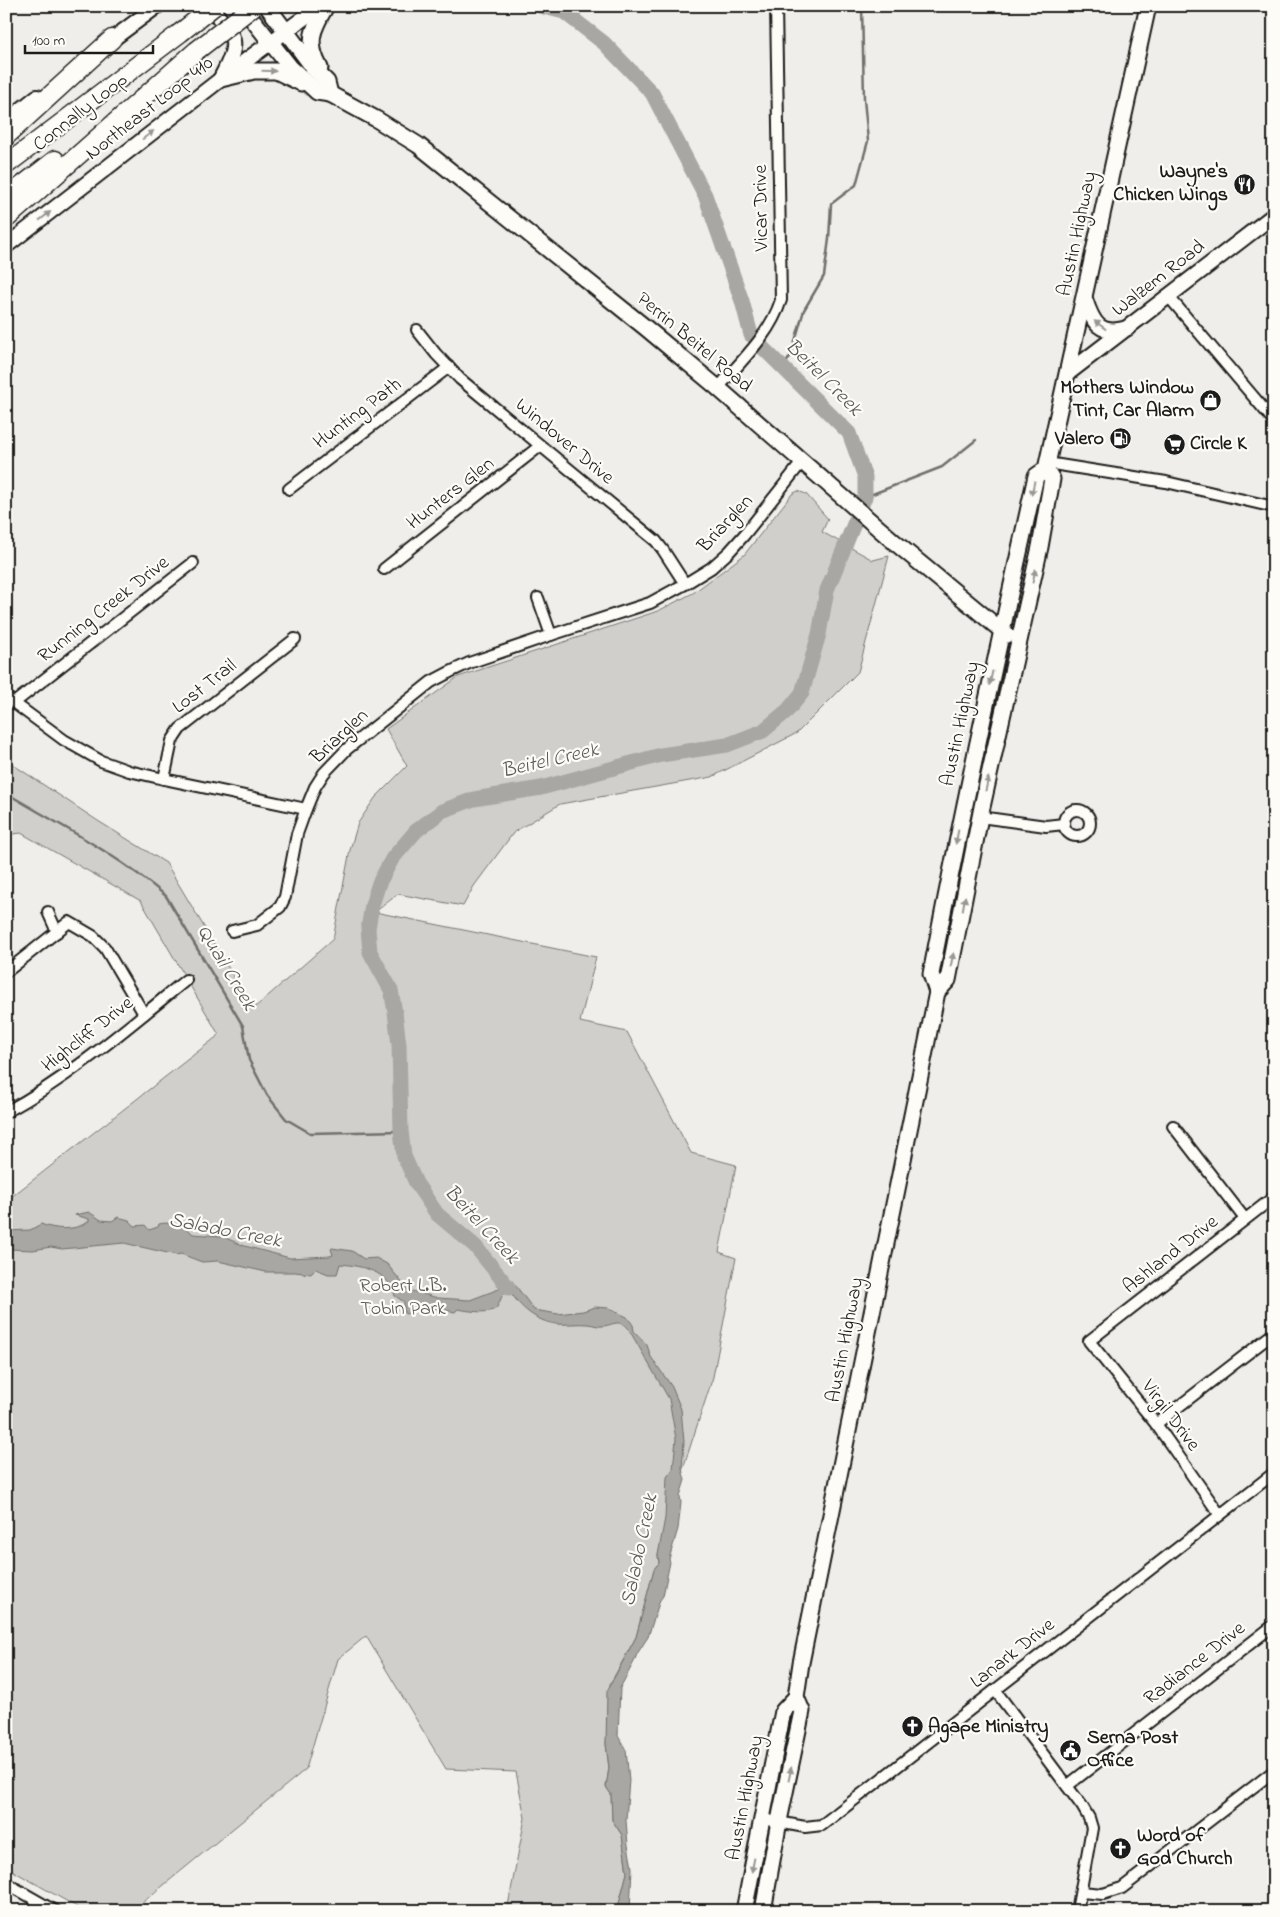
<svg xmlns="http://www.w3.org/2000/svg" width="1280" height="1917" viewBox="0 0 1280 1917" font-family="'Indie Flower',sans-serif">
<rect width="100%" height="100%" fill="#f0eeea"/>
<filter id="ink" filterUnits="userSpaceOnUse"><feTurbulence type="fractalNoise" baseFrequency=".02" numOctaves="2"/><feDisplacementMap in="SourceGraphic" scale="10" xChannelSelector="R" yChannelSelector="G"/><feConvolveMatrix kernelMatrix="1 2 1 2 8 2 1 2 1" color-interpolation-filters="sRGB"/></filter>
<g filter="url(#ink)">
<!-- green -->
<polygon fill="#d0cfcc" stroke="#767674" points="798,491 806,494 828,519 822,532 873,560 889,556 858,672 797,733 712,777 560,804 514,832 474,886 463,906 398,894 375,912 596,957 580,1022 627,1032 691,1153 736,1165 719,1252 736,1258 713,1377 674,1496 658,1555 659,1563 654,1569 636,1637 610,1684 606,1744 609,1768 606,1787 611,1794 612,1820 622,1835 627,1873 617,1911 507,1911 525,1818 516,1772 446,1769 366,1636 338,1659 306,1769 132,1911 84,1911 6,1867 6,1201 219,1035 141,901 21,833 6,835 6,760 98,821 166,863 253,1009 333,939 350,850 358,823 375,798 407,766 386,729 458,677 658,611 693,593 744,555 792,494"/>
<!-- water -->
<path fill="#a8a7a3" stroke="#706f6d" d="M89,1212l12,8 11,1 6,-4 11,3 6,6 10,-1 4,5 9,-3 1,-3c9,-3 27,2 34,10l28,2 24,10 45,12 40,-2 3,-1 -2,-6 1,-1 20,3 12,8 12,-1 11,6 21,26 30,8 32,2 42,-16 4,2 18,24 24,4 25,-3 12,-4 13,1 19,9 6,8 1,6 13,14 4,12 21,30 9,22 3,33 -2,27 3,11 -5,16 1,7 -3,26 -9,30 1,3 -7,34 -3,4 -12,37 -11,17 -3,8 -14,26 -2,48 8,14 3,30 -3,40 2,25 4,23 -2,43h-13l10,-38 -5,-38 -10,-15 -1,-26 -5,-7 3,-19 -3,-24 1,-53 29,-54 18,-68 5,-6 -1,-8 7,-37 2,-41 6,-8 3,-30 -7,-40 -41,-71c-10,-10 -16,-2 -26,-2 -4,1 -10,-2 -15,-2 -10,-1 -21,1 -31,0 -20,-3 -36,-16 -46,-33l-2,-1c-7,4 -7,11 -11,17 -5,8 -29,4 -39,2l-3,3 -33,-6 -16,8 -2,-1v-11l-9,-6c-6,-25 -33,-30 -55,-32l-3,10h-9l-12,-5 -5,5 -16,-2h-29l-48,-11 -16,1 -21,-8 -5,1 -52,-12 -62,6 -11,-2 -18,3 -24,-1v4l-3,1v-23l24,-1 11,-6c15,6 35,7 48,-3v-2l-14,-4z"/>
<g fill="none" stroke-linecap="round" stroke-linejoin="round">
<!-- stream -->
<g stroke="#706f6d" stroke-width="2.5">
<polyline points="783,368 791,355 804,310 824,276 829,239 831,204 856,185 868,141 864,99 862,6"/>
<polyline points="865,497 942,467 976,440"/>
<path d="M6,793c54,32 112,62 160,103l77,130 6,34 18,35 19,24 24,14 91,-2"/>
</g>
<!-- river -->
<g stroke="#a8a7a3" stroke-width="15">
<polyline points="540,6 564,12 604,43 652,93 705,195 742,301 751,335"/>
<polyline points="509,1288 475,1246 437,1214 416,1183 404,1156 401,1131 399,1045 395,1012 391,990 370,952 368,929 372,905 379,883 392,859 416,831 442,811 474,799 541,788 661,755 727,745 763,731 788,710 802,693 819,634 827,590 865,497 865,477 849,433 762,347"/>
</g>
<defs>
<g id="minor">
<polyline points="1169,297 1274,421"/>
<polyline points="417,330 436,354 460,379 656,541 663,550 685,584"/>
<path d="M718,388c23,-27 52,-53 63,-88l-5,-294"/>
<polyline points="1047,463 1166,482 1274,507"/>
<polyline points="289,489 449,367"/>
<polyline points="384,569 540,446"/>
<polyline points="538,598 551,635"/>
<polyline points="6,697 64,740 101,761 129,771 164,779 306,809"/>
<polyline points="14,703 193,563"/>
<polyline points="164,779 172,741 180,729 295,639"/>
<circle cx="1077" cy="823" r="13"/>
<polyline points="980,817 1046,826 1064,824"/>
<polyline points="48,912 57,932"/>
<polyline points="232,931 257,925 280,907 285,897 297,834 306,809 315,787 324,773 347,749 431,682 450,672 469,663 551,635 650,603 685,584 711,568 729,552 745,534 802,462"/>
<polyline points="6,972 69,922 93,936 105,948 144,1014"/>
<path d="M6,1112c66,-36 122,-85 180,-132"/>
<polyline points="1173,1126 1245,1219"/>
<polyline points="1156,1424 1274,1333"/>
<polyline points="1220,1515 1156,1424 1089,1341 1274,1197"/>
<polyline points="995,1690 1082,1806 1089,1818 1092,1828 1077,1911"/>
<polyline points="1067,1786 1274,1625"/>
<polyline points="762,1819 805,1827 822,1825 1274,1473"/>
<polyline points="6,1883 55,1911"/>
<polyline points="1081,1892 1103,1894 1122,1888 1274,1771"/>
</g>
<g id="secondary">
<path d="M210,6c24,32 32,32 12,70"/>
<polyline points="106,44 157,6"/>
<polyline points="6,122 37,97"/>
<polyline points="6,246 221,79 320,6"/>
<path d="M1085,299c8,25 15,37 43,29"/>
<polyline points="1067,374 1274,215"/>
</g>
<g id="primary">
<polyline points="242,6 290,67 317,92 330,94 376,119 418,145 646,328 718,388 892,540 1007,635"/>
<polyline points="267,6 315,70 327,82 330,94"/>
<path d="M320,68c-14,-26 -8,-38 6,-62"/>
<polyline points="221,79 254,71 276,71 301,83"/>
<path d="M937,992l-6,-18c32,-167 68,-332 105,-498l10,-7 102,-463"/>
<polyline points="744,1911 783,1711 796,1697"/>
<polyline points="763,1911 779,1821 802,1711 796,1697 801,1663 937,992 948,980 982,807 1040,547 1052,479 1046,469"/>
</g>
<g id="motorway">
<polyline points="6,136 112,39"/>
<polyline points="6,165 180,33"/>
<polyline points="6,198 55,160"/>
<polyline points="6,219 196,51"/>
</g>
</defs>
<!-- minor casing -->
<use href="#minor" stroke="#1c1c1c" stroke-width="14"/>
<!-- secondary casing -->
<use href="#secondary" stroke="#1c1c1c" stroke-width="18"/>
<!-- primary casing -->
<use href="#primary" stroke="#1c1c1c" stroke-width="19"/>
<!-- motorway casing -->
<use href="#motorway" stroke="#1c1c1c" stroke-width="21"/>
<!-- minor -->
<use href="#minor" stroke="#fdfcf7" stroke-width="10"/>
<!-- secondary -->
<use href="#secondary" stroke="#fdfcf7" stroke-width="14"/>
<!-- primary -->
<use href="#primary" stroke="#fdfcf7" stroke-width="15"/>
<!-- motorway -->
<use href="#motorway" stroke="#fdfcf7" stroke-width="18"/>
<defs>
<g id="motorway-bridge">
<polyline points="180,33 214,6"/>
<polyline points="196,51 254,6"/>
</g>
</defs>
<!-- motorway-bridge casing -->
<use href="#motorway-bridge" stroke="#1c1c1c" stroke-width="21" stroke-linecap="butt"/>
<!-- motorway-bridge -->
<use href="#motorway-bridge" stroke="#fdfcf7" stroke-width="18"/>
</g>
<!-- one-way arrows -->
<defs><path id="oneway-solid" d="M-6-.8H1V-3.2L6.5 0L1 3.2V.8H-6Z" transform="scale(1.25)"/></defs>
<g fill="#989794">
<use href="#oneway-solid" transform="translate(269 71) rotate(2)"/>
<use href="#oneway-solid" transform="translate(148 135) rotate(-37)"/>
<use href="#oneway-solid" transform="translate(45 216) rotate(-38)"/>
<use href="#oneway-solid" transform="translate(1100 325) rotate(-144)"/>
<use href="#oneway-solid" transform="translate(1033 488) rotate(102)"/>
<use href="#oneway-solid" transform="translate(1034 576) rotate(-78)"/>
<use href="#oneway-solid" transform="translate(991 678) rotate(102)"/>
<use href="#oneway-solid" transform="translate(987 784) rotate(-78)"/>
<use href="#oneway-solid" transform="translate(957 837) rotate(101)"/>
<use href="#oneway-solid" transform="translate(964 903) rotate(-80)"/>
<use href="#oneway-solid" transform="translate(952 960) rotate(-78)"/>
<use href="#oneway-solid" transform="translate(790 1774) rotate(-78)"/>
<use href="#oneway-solid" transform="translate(753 1865) rotate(101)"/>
</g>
</g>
<!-- icons -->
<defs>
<symbol id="restaurant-disc" viewBox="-11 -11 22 22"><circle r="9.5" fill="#1c1c1c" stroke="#fdfcf7"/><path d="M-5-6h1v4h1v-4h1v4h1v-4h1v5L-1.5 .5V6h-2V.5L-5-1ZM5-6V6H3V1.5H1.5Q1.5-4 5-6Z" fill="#fff"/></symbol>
<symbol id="shop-disc" viewBox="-11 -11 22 22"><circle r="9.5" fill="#1c1c1c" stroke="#fdfcf7"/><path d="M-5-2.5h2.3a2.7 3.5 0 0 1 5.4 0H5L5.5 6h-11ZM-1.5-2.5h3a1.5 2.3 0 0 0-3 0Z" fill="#fff"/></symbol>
<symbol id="fuel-disc" viewBox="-11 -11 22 22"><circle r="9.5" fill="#1c1c1c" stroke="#fdfcf7"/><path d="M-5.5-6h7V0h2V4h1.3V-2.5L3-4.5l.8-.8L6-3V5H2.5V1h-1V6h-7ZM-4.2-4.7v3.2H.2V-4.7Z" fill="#fff"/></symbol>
<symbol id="supermarket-disc" viewBox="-11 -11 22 22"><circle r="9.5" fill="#1c1c1c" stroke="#fdfcf7"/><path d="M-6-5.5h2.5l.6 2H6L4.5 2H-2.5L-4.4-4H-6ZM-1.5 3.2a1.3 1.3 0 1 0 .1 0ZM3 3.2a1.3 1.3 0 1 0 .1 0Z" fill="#fff"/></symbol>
<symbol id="church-disc" viewBox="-11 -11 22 22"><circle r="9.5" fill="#1c1c1c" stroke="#fdfcf7"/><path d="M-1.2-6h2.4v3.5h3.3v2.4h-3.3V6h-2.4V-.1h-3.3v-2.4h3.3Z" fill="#fff"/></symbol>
<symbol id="civic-disc" viewBox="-11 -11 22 22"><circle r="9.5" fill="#1c1c1c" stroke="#fdfcf7"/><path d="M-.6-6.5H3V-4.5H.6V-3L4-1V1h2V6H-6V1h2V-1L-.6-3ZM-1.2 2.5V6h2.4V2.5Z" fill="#fff"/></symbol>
</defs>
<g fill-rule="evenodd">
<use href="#restaurant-disc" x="1232" y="172" width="25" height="25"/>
<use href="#shop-disc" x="1198" y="388" width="25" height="25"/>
<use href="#fuel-disc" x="1108" y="426" width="25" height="25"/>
<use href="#supermarket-disc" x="1162" y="432" width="25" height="25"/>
<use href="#church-disc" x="900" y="1714" width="25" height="25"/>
<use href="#civic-disc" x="1058" y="1738" width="25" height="25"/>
<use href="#church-disc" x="1108" y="1836" width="25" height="25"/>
</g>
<g text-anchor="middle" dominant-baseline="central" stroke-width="4.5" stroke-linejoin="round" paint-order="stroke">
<!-- street labels -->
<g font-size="20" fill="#1c1c1c" stroke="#fdfcf7">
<text transform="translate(150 109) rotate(-38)">Northeast Loop 410</text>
<text transform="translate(81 113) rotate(-38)">Connally Loop</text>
<text transform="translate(762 208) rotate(-91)">Vicar Drive</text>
<text transform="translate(1078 234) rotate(-78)">Austin Highway</text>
<text transform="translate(1159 279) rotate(-38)">Walzem Road</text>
<text transform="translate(694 343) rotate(40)">Perrin Beitel Road</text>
<text transform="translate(358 414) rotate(-37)">Hunting Path</text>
<text transform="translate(564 442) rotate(40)">Windover Drive</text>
<text transform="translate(451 494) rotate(-38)">Hunters Glen</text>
<text transform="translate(726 524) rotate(-47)">Briarglen</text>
<text transform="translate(104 610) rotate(-38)">Running Creek Drive</text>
<text transform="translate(205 687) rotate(-38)">Lost Trail</text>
<text transform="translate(961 724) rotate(-78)">Austin Highway</text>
<text transform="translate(340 737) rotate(-43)">Briarglen</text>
<text transform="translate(88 1035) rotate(-38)">Highcliff Drive</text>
<text transform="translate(1171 1255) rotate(-38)">Ashland Drive</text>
<text transform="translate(846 1340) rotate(-79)">Austin Highway</text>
<text transform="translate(1170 1416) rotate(53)">Virgil Drive</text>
<text transform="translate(1013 1654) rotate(-38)">Lanark Drive</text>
<text transform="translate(1195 1664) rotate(-38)">Radiance Drive</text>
<text transform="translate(746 1798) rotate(-79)">Austin Highway</text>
</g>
<!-- poi labels -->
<g font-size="20" font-weight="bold" fill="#1c1c1c" stroke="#fdfcf7" text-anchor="start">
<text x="1228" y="172" text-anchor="end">Wayne's<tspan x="1228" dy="23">Chicken Wings</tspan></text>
<text x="1194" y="388" text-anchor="end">Mothers Window<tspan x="1194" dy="23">Tint, Car Alarm</tspan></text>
<text x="1104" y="439" text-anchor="end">Valero</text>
<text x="1190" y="444">Circle K</text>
<text x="928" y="1727">Agape Ministry</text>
<text x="1087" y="1738">Serna Post<tspan x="1087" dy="23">Office</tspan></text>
<text x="1137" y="1836">Word of<tspan x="1137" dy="23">God Church</tspan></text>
</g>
<!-- park labels -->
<g font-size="20" fill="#5b5b5a" stroke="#fdfcf7">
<text x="403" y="1286">Robert L.B.<tspan x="403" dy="23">Tobin Park</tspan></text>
</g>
<!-- water labels -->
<g font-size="21" font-style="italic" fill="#5b5b59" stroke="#fdfcf7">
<text transform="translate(823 378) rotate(45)">Beitel Creek</text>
<text transform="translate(550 761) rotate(-13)">Beitel Creek</text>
<text transform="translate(226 968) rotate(59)">Quail Creek</text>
<text transform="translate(481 1225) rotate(47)">Beitel Creek</text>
<text transform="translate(225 1231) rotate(11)">Salado Creek</text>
<text transform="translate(640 1550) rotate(-78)">Salado Creek</text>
</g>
</g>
<!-- margin -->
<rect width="1280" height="1917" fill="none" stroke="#fdfcf7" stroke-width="25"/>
<rect x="12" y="12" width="1255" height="1892" fill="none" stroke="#1c1c1c" stroke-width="2" filter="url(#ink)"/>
<!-- scale -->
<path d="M25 45v8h128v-8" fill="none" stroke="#1c1c1c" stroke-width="2.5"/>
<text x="32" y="45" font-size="15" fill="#1c1c1c" stroke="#fdfcf7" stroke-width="4" paint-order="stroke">100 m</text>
</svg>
